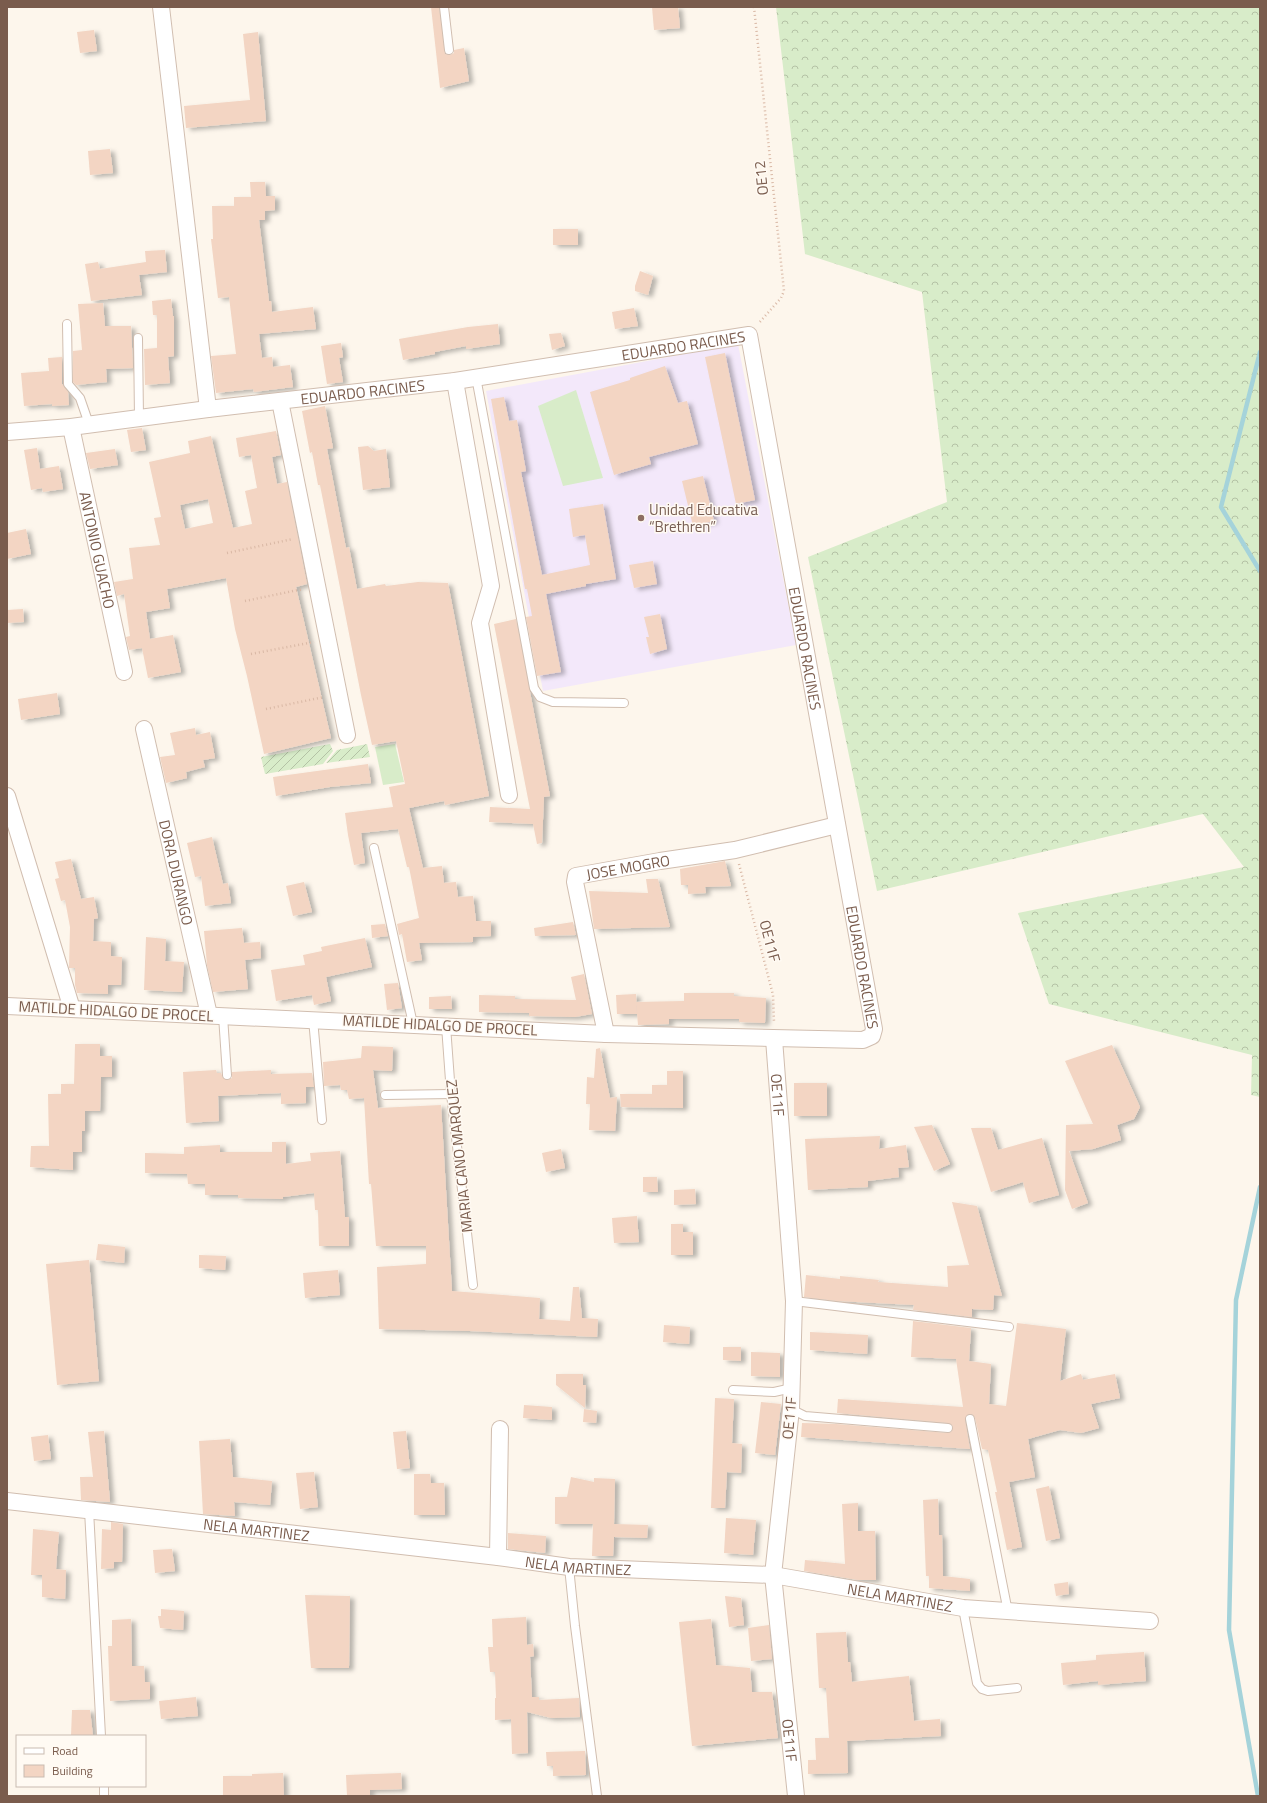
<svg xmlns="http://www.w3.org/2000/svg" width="1267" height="1803" viewBox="0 0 1267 1803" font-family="'Titillium Web',sans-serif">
<defs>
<pattern id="forest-crowns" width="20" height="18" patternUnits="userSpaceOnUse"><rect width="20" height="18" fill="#d8ecc9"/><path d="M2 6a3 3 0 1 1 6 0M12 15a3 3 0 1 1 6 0" fill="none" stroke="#b4c2a5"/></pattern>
<pattern id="garden-furrows" width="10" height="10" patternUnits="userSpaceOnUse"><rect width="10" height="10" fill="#d8ecc9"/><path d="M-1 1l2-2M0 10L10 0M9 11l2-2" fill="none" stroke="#b4c2a5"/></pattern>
<filter id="shadow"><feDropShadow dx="4.5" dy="2.5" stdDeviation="2" flood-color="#0004"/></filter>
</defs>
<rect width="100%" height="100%" fill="#fdf6ec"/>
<!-- education -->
<polygon fill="#f3e8fa" points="738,344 796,645 543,691 486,391"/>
<!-- forest -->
<polygon fill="url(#forest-crowns)" points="776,7 1260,7 1260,1097 1251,1095 1252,1055 1049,1004 1018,913 1244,867 1203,814 877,891 808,557 947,502 922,292 805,254"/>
<!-- garden -->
<g fill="url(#garden-furrows)">
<polygon points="330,744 333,751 323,764 265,774 261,757"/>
<polygon points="367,744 370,757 326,763 337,750"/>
</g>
<!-- pitch -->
<g fill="#d8ecc9">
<polygon points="576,390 603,478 563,486 538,406"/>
<polygon points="395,744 404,782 383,785 375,747"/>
</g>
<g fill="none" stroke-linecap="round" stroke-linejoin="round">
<!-- stream -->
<g stroke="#a5d3da" stroke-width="4.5">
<polyline points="1260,352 1221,507 1260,571"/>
<polyline points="1258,1796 1229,1630 1236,1300 1260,1187"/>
</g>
</g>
<!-- building -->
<g fill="#f3d5c3" fill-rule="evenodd" filter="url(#shadow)">
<polygon points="431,7 439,7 445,54 450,55 454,53 454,50 464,48 469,81 440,88"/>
<polygon points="652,7 678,7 680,28 654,30"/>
<polygon points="94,30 97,51 80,53 77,32"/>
<polygon points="258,32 266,121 186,128 184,106 250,100 243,34"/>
<polygon points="110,149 113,173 90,175 88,151"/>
<polygon points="250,182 265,182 266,196 275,196 275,210 265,211 265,220 259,220 269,301 271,301 272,312 313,307 316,329 259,334 262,358 272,357 273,367 290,365 293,387 254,392 253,389 216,393 211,356 236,354 229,297 218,298 211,239 213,239 212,206 234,206 234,197 251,197"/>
<rect x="553" y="229" width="25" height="16"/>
<polygon points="165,250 167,272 139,275 142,295 91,301 85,264 98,262 100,269 146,262 145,251"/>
<polygon points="640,271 653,276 648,295 635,291 635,286"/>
<polygon points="171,299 173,316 174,316 174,356 168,357 170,383 145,385 144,349 157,348 157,315 153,315 152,301"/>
<polygon points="103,303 105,326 131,326 133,368 106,369 107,382 76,385 73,382 73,351 82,350 78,304"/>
<polygon points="634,308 638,326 615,329 612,312"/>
<polygon points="498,324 500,344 466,349 466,346 435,352 435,354 403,360 399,339 468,327"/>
<polygon points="561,333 565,346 552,350 549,334"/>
<polygon points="341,343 343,357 339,358 343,382 327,384 321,346"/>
<polygon points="725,353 755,500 736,504 705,357"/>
<polygon points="62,357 62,384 68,392 69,405 52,406 52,404 24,406 21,373 49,371 48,358"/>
<polygon points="665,366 678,403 687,401 698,444 649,457 651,464 614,475 590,392 630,380 630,378"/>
<polygon points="504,397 509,421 517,420 526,471 521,472 542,575 590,565 585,535 573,537 569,509 603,504 616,579 586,584 586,586 546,594 561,672 537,676 526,617 532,616 527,589 525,589 491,399"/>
<polygon points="325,406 333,448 327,449 346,548 349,547 357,589 385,584 386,586 418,582 448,583 489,796 445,805 444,801 409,808 423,868 442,866 444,883 456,882 458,897 473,896 476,921 491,921 491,936 473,937 473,942 419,943 422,960 407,962 402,934 399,935 397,924 419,918 409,867 407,867 398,829 361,833 365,863 354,865 348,835 345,813 393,807 389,787 405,784 396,741 372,745 361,695 320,485 318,485 312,452 310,453 302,411"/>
<polygon points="142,428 146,450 131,452 127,430"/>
<path d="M276,431l5,24 -9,2 5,27 10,-2 20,102 -11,3 35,151 -67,16 -17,-78 -12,-47 -9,-51 -59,11 3,19 -24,4 4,27 23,-4 8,37 -33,6 -6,-30 -13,2 -3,-13 4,-1 -6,-42 -7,2 -3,-14 19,-3 -4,-31 31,-3 -6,-27 7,-1 -12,-55 41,-9 -2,-12 23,-5 22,92 19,-4 -7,-33 12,-3 -6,-33 -12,2 -3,-19zM208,499l5,24 -28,6 -5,-24z"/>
<polygon points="368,446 374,451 386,449 390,487 363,490 358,447"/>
<polygon points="37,448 40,469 59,466 63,489 43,492 42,488 31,490 24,450"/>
<polygon points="115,449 118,465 90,469 86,453"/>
<polygon points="703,476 714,521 693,526 682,481"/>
<polygon points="26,529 31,554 7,559 7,533"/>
<polygon points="653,561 657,584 634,588 629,565"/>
<polygon points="23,609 24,622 7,623 7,610"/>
<polygon points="660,614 667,649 650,654 646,637 649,637 644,617"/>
<polygon points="516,619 550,796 544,797 542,843 537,844 533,824 489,822 490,807 530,809 494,624"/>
<polygon points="57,693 60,714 21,720 18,699"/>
<polygon points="195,728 196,735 210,732 215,758 203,760 205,767 186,772 187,778 166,783 160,757 175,755 170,733"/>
<polygon points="368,764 371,783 330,787 276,796 273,777"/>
<polygon points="212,837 223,884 228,883 231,903 205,906 201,876 195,877 187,843"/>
<polygon points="71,859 81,899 94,897 98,918 94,919 93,941 111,942 111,956 122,957 121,985 108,985 108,994 77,993 75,985 75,968 69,968 70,927 65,900 61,901 55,879 59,878 55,862"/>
<polygon points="725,861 731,886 705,887 706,893 688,894 688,885 681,885 680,869"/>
<polygon points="646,879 658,879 670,927 594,929 589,891 648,893"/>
<polygon points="304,882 312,912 293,916 286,886"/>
<polygon points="573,922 576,935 535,936 534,928"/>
<polygon points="385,924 388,936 372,938 371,925"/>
<polygon points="242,928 244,943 260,942 261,958 245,960 248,989 213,992 207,965 204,931"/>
<polygon points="146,937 166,939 165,961 184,962 182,992 144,990"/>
<polygon points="365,938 372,967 326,977 331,1001 314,1005 312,995 276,1001 271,970 305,965 303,955 322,951 321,947"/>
<polygon points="584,974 592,1014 575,1017 529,1016 529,1013 479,1012 479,995 515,996 515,999 576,1000 571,977"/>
<polygon points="398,983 402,1008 387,1010 384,984"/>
<polygon points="684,993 734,993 734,996 766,998 765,1023 739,1022 739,1019 669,1019 669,1024 638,1025 636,1002 684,1001"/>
<polygon points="636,994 637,1014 617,1014 616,995"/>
<polygon points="451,996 452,1009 429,1009 429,997"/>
<polygon points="75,1044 100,1044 100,1056 112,1056 112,1077 101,1077 100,1111 85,1111 85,1131 82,1131 82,1152 73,1152 73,1170 30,1167 31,1146 49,1146 48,1094 61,1094 61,1084 74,1084"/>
<polygon points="1112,1045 1140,1107 1134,1119 1117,1125 1121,1140 1093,1149 1069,1151 1088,1203 1072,1209 1065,1190 1066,1125 1093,1124 1065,1061"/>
<polygon points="362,1046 393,1047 392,1071 373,1070 378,1108 441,1105 452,1291 540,1298 539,1319 570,1321 573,1287 579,1287 582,1318 598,1319 597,1337 470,1331 379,1329 377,1267 426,1264 426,1246 376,1246 371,1184 369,1184 364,1098 349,1099 347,1090 341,1090 340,1085 324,1086 323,1062 361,1058"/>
<polygon points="600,1048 610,1098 617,1097 615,1131 589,1130 590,1104 586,1104 587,1077 594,1078 596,1049"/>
<polygon points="216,1070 217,1073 221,1073 223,1078 227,1080 232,1078 232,1072 271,1070 271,1074 312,1073 314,1087 306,1087 306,1103 281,1104 281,1093 218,1096 219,1121 186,1123 183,1072"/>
<polygon points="667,1071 683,1071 683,1108 621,1107 620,1094 652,1094 652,1085 667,1085"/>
<rect x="794" y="1083" width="33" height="33"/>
<polygon points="932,1125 950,1164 934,1171 914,1127"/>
<polygon points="971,1128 991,1128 998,1150 1042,1138 1059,1195 1029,1203 1023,1182 991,1192"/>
<polygon points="880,1136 879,1149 906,1145 909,1167 898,1168 899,1177 868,1181 868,1187 808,1190 805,1139"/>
<polygon points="272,1142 286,1142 286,1164 311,1161 310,1153 340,1151 345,1217 349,1217 349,1246 319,1246 318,1210 315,1210 314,1193 283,1197 283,1199 238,1198 238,1195 205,1195 205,1184 188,1184 187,1174 145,1173 145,1153 184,1154 184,1147 220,1145 220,1152 272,1152"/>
<polygon points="561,1149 565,1168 546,1172 542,1153"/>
<polygon points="643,1177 657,1177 658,1192 643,1192"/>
<polygon points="695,1189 696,1204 674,1205 674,1190"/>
<polygon points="952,1202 977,1206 1002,1296 994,1295 993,1310 972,1309 972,1317 913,1310 914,1305 837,1301 804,1297 806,1275 840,1279 840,1276 879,1280 878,1282 948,1287 947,1266 969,1265"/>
<polygon points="637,1216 639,1242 614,1243 612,1218"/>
<polygon points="671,1224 683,1224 683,1232 693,1232 693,1255 671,1255"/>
<polygon points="98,1244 125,1247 124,1263 96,1260"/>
<polygon points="199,1255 226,1256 225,1270 199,1268"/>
<polygon points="89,1260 99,1381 57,1385 46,1264"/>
<polygon points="338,1270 340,1295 305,1298 303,1273"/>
<polygon points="913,1321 971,1328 969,1361 991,1364 989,1404 1006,1406 1017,1323 1066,1329 1060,1381 1081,1374 1083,1380 1115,1374 1120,1398 1091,1404 1099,1428 1081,1433 1060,1430 1028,1439 1035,1477 1009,1482 1022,1547 1007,1550 995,1492 997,1492 988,1450 982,1449 975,1418 972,1414 967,1415 965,1420 970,1449 801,1437 802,1423 836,1424 948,1433 952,1431 953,1426 948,1423 837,1413 838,1399 963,1407 956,1359 911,1357"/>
<polygon points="664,1325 690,1327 689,1344 663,1342"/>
<polygon points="810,1332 868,1335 867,1354 810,1350"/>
<polygon points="723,1347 741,1347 741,1361 723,1360"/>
<polygon points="751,1352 780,1353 780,1377 751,1376"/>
<polygon points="556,1374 583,1374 583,1385 586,1385 585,1408 556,1385"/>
<polygon points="715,1398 734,1399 732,1443 742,1444 741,1473 727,1472 725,1508 711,1508"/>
<polygon points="761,1402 781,1404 775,1455 755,1453"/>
<polygon points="524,1405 552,1407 552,1420 523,1418"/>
<polygon points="584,1409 597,1411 596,1423 583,1422"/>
<polygon points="104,1431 110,1502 81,1500 80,1477 93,1477 88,1432"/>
<polygon points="406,1431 410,1468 397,1469 393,1432"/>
<polygon points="48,1435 51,1459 34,1461 31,1437"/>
<polygon points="230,1439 233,1477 272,1481 270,1505 234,1502 235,1516 203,1514 199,1441"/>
<polygon points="314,1472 318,1507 300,1509 296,1473"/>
<polygon points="414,1474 430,1474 431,1483 444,1483 445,1515 414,1515"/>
<polygon points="571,1477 594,1482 594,1478 615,1479 614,1524 648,1525 647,1538 614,1537 613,1556 592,1556 593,1524 555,1524 555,1497 567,1497"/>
<polygon points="1049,1486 1060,1538 1046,1541 1036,1489"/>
<polygon points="938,1499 939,1535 942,1535 943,1576 970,1579 970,1591 929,1588 929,1576 926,1576 923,1500"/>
<polygon points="858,1503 858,1531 875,1531 876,1580 858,1580 804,1571 805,1560 845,1564 842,1504"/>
<polygon points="726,1518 756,1520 753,1555 724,1553"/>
<polygon points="111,1522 123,1524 122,1562 114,1562 114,1568 101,1569 102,1529 111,1530"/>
<polygon points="33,1529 59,1532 56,1569 66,1570 65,1599 42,1597 42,1575 31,1575"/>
<polygon points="508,1533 546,1536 545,1553 508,1549"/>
<polygon points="172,1549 175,1571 155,1573 153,1550"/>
<polygon points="1068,1582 1069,1594 1056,1596 1054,1584"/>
<polygon points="305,1595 350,1596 349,1668 311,1668"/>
<polygon points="725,1596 741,1598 744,1625 729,1627"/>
<polygon points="161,1609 184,1611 183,1630 160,1628 158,1616 161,1616"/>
<polygon points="526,1617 527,1645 533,1644 534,1656 530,1657 532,1697 539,1697 539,1700 579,1698 580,1717 551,1718 527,1712 528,1753 512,1754 511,1719 495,1720 495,1698 496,1698 495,1672 490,1672 488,1647 493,1647 492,1619"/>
<polygon points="131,1619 132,1666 144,1666 145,1682 150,1682 150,1699 110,1701 108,1646 112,1646 112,1620"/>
<polygon points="711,1619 716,1665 750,1668 752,1692 772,1692 778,1738 692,1746 679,1622"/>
<polygon points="769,1625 772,1659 751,1661 748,1628"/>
<polygon points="846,1632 848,1662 850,1662 852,1682 909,1676 914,1721 940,1719 941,1736 847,1741 848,1773 808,1774 808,1760 816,1760 815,1738 829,1738 826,1688 819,1688 816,1633"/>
<polygon points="1144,1652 1146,1681 1098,1685 1098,1681 1063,1685 1061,1663 1096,1660 1096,1655"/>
<polygon points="196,1697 198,1716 161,1719 159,1701"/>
<polygon points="72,1710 90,1710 93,1736 71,1736"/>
<polygon points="585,1751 586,1775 553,1776 553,1766 547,1766 546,1752"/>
<polygon points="283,1773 284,1796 223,1795 223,1776 252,1776 252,1774"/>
<polygon points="401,1773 402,1789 370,1790 370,1796 347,1796 346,1775"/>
</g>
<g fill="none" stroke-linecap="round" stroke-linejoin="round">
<defs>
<g id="lane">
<polyline points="444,7 449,50"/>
<polyline points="67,324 68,384 80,398 89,424"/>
<polyline points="138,338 139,418"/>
<polyline points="476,377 534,688 540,697 553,702 624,703"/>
<polyline points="374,848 413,1024"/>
<polyline points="223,1016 227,1075"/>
<polyline points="313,1019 322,1120"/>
<polyline points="446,1026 451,1094 473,1285"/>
<polyline points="385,1095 451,1094"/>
<polyline points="794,1301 1009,1327"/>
<polyline points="733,1390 774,1392 792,1388"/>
<polyline points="791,1409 805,1416 948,1428"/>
<polyline points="970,1419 1008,1612"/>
<polyline points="89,1510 101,1736"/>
<polyline points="569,1567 575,1626 597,1796"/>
<polyline points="963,1608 977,1683 982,1689 988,1691 1017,1688"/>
<polyline points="104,1786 104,1796"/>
</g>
<g id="street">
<polyline points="161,7 208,409"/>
<polyline points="455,381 491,586 480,623 509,795"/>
<polyline points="280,401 347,735"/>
<path id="s1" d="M71,427l53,245"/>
<path id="s2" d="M7,432l64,-5 137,-18 247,-28 294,-46 125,694 -2,7 -9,4 -257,-6 -599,-28"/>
<path id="s3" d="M144,729l65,286"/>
<polyline points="7,796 72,1009"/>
<path id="s4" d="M606,1034l-31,-152 1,-6 84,-15 75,-11 102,-25"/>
<path id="s5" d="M774,1039l20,262 -3,108 -18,166 23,221"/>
<path id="s6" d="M7,1501l491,56 71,10 204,8 190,33 187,13"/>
<polyline points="498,1557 500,1429"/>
</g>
</defs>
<!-- lane casing -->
<use href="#lane" stroke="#d1beb0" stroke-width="10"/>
<!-- street casing -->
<use href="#street" stroke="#d1beb0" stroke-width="18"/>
<!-- path -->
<g stroke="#d9b8a5" stroke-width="2.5" stroke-dasharray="1 3" stroke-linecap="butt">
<polyline points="754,7 784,291 781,298 758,324"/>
<polyline points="227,553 293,539"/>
<polyline points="245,601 303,589"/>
<polyline points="251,654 314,642"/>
<polyline points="266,709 324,697"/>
<polyline points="739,864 773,995 774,1022"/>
</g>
<!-- lane -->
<use href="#lane" stroke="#fff" stroke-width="8"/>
<!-- street -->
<use href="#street" stroke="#fff" stroke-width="16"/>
</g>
<!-- markers -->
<circle fill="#8d6e63" stroke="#fffaf3" stroke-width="1.5" cx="641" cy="518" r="4"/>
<g text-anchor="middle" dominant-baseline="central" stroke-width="3" stroke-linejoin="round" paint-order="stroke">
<!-- street labels -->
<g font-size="15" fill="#7a5c4d" stroke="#fffaf3">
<text transform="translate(761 178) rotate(-96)">OE12</text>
<text stroke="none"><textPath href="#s2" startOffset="682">EDUARDO RACINES</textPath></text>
<text stroke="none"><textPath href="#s2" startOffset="358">EDUARDO RACINES</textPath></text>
<text stroke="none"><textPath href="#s1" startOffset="126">ANTONIO GUACHO</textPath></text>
<text stroke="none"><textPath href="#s2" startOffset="1067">EDUARDO RACINES</textPath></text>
<text stroke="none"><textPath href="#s4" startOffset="214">JOSE MOGRO</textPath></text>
<text stroke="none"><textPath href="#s3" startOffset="147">DORA DURANGO</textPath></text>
<text transform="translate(770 941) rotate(75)">OE11F</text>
<text stroke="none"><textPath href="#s2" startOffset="1391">EDUARDO RACINES</textPath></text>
<text transform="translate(116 1011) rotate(3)">MATILDE HIDALGO DE PROCEL</text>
<text transform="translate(440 1025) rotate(3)">MATILDE HIDALGO DE PROCEL</text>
<text stroke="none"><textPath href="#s5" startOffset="56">OE11F</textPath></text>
<text transform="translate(459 1156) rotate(-96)">MARIA CANO MARQUEZ</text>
<text transform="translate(789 1418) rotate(-85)">OE11F</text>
<text stroke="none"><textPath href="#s6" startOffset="251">NELA MARTINEZ</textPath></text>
<text stroke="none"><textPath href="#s6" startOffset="575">NELA MARTINEZ</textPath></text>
<text stroke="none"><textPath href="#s6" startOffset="899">NELA MARTINEZ</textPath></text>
<text stroke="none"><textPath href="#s5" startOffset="704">OE11F</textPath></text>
</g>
<!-- education labels -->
<g font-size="15" fill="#785e54" stroke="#fffaf3" text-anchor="start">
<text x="649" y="509">Unidad Educativa<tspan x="649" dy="17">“Brethren”</tspan></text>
</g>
</g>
<!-- border -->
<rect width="1267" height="1803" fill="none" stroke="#7a5c4d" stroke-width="16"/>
<!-- legend -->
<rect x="16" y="1735" width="130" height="52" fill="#fffaf3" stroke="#cabbb1"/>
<rect x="24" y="1748" width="20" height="6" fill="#ffffff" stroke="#cabbb1"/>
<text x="52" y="1755" font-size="12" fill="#7a5c4d">Road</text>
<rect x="24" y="1765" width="20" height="12" fill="#f3d5c3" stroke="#cabbb1"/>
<text x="52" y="1775" font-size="12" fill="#7a5c4d">Building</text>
</svg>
